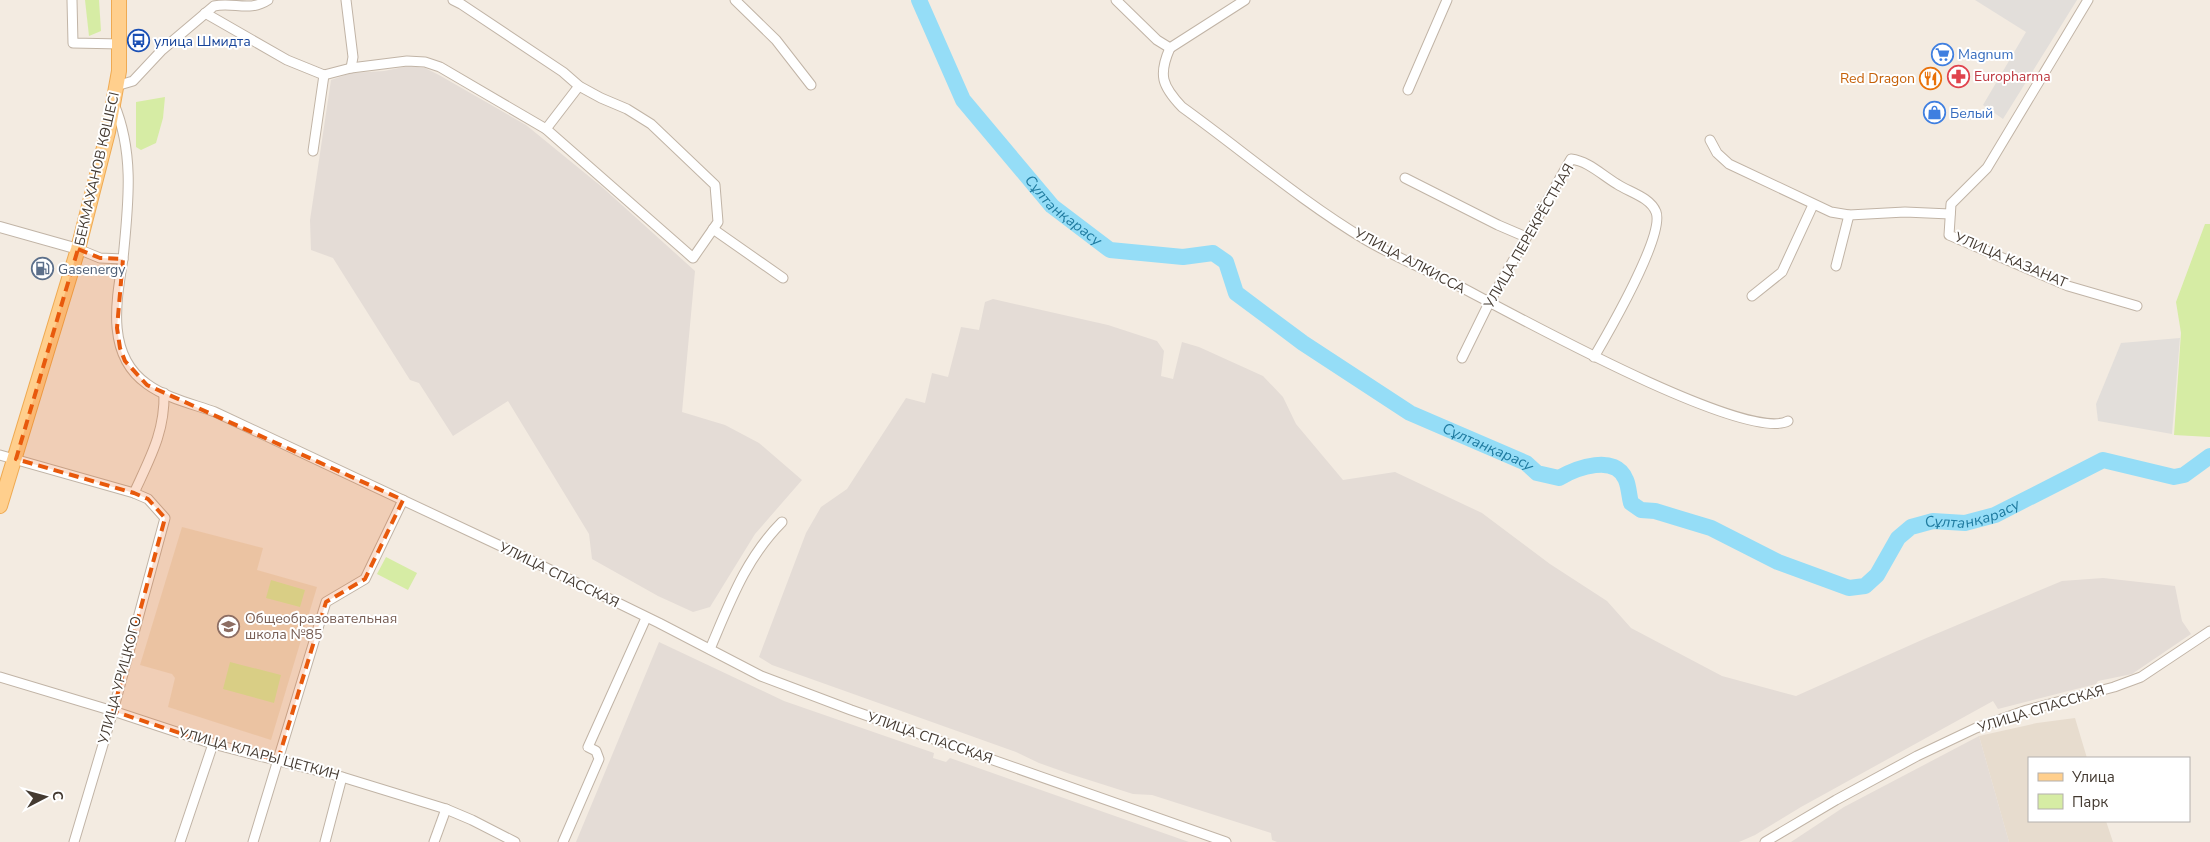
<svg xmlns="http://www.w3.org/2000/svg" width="2210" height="842" viewBox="0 0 2210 842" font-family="'Nunito Sans',sans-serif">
<rect width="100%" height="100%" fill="#f3ebe1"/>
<!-- residential -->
<polygon fill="#e7dcce" points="2075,718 2087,758 2029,758 2029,821 2106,821 2113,842 2009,842 1979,736 2037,723"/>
<!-- industrial -->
<g fill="#e4dcd6">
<polygon points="409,66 425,68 439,75 526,125 602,187 695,271 682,412 725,425 759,443 802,480 755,534 710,607 693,612 658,596 592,559 589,534 508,401 453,436 419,383 410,380 333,258 311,250 310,220 331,80 351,73 384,71"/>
<polygon points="993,299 1108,325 1157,341 1164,351 1161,376 1173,379 1182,342 1199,347 1263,376 1283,397 1296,424 1343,480 1395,472 1482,513 1550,564 1607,601 1631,628 1722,676 1796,696 1924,639 2062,581 2103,578 2175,586 2182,621 2191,634 2132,674 2098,681 2096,684 1998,709 1993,701 1801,807 1755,835 1739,842 1277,842 1272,840 1271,833 1152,795 1133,794 1070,774 1039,763 1016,752 772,665 759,657 806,533 821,507 847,489 906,398 925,403 932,373 948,377 961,327 979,330 985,302"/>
<polygon points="659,642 784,701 934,753 933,758 946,762 950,758 1189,842 576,842"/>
<polygon points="1979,736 2009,842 1791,842 1844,807"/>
</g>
<!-- education -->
<polygon fill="#eddec9" points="182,527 263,548 257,570 317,587 271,740 168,707 175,678 172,674 140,665"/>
<!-- green -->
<g fill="#d6eca4">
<polygon points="85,0 99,0 101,31 89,36"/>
<polygon points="165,97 163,118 156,143 141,150 136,147 136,102"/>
<polygon points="2205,224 2210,224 2210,437 2174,435 2181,333 2176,302"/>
<polygon points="386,557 417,573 408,590 377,574"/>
<polygon points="271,580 305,590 300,607 266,598"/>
<polygon points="230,662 281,675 274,703 223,689"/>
</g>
<!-- parking -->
<g fill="#e2deda">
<polygon points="1975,0 2077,0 2003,119 1983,105 2026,32"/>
<polygon points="2180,338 2172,434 2098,421 2096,404 2121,343"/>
</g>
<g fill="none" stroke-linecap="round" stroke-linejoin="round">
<!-- river -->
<path stroke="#95ddf7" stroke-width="16" id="s1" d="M919,0l44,100 89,106 58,44 73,7 30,-4 13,9 10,31 67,50 107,70 116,50 11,10 22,5c17,-10 57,-25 67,2 3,7 3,16 5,23l10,7 14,1 56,17 67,34 71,26 16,-2 12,-11 21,-37 13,-11 22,-6 32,2 30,-8 108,-55 71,17 10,-2 26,-19"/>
<defs>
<g id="minor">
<polyline points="72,0 73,43 121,44"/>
<polyline points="346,0 353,57 351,68"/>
<polyline points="735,0 776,40 811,85"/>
<polyline points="1116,0 1157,40 1170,48"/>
<polyline points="2088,0 1987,168 1951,204 1949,235 2068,286 2137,306"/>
<polyline points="205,13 287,60 324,75 351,68 407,61 425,62 440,67 546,129 693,258 718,222 715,185 651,124 627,109 601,98 579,86 563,72 461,4 453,0"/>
<path d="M1170,48c-12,27 -8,38 12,59 61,44 119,94 184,133 29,17 61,30 91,45 50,26 289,159 331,136"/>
<polyline points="1170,48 1245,0"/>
<path d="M116,86l17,-5 29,-31 52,-44c20,-4 36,6 54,-6"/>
<polyline points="1408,90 1447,0"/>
<path d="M114,104c21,50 14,102 9,155"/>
<polyline points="546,129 579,86"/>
<polyline points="1710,140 1717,153 1729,164 1831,212 1849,215 1905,212 1950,214"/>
<polyline points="313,151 324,75"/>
<polyline points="1405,178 1498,225 1526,237"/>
<polyline points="713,229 783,278"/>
<path d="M78,249l22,9 23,1c-7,43 -17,96 24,125 19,14 46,20 68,28l307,144 137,67 102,53 90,34 375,132"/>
<polyline points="1836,266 1849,215"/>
<polyline points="1752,296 1782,272 1813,205"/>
<path d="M1462,358l27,-55 82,-144c17,2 31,16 46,25 12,8 33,13 39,28 9,23 -48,121 -62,145"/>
<polyline points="0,455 134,493 148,499 165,518 113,711 74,842"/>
<path d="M134,493c16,-35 31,-61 30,-100"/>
<path d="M710,649c20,-47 36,-91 72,-127"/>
<polyline points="0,677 113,711 213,744 342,777 446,809 472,820 515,842"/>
<polyline points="180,842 213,744"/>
<polyline points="253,842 326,602 365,579 403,500"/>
<polyline points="325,842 342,777"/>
<polyline points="434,842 446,809"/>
<polyline points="563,842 599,759 596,751 588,747 646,618"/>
<polyline points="1765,842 1836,800 1917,756 1976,728 2027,710 2114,687 2141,677 2210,631"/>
</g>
<polyline id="tertiary" points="0,227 78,249"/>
<polyline id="primary" points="0,506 78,249 108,132 119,71 119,0"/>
</defs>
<!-- minor casing -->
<use href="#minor" stroke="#c1b4a6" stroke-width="11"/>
<!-- tertiary casing -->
<use href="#tertiary" stroke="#c1b4a6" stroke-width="12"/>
<!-- primary casing -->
<use href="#primary" stroke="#efaa52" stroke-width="16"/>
<!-- minor -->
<use href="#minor" stroke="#fff" stroke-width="9"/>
<!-- tertiary -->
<use href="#tertiary" stroke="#fff" stroke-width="10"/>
<!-- primary -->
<use href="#primary" stroke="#ffcf8d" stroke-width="14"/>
</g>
<!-- marked area -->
<path fill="#e8590c" fill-opacity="0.2" stroke="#e8590c" stroke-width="4" stroke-dasharray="10 6" stroke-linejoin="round" d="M78,249l22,9 23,1 -6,69 3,20 5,13 22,24 256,115 -38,79 -39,23 -48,158 -65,-16 -100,-33 52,-193 -17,-19 -14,-6 -118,-34z"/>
<!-- icons -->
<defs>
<symbol id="bus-ring" viewBox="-11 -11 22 22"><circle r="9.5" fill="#fff" stroke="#1a4fb4" stroke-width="1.5"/><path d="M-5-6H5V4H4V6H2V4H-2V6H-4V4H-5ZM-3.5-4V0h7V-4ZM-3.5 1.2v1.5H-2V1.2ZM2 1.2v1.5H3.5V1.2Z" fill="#1a4fb4"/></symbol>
<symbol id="supermarket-ring" viewBox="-11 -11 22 22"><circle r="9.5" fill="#fff" stroke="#3f7fe0" stroke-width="1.5"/><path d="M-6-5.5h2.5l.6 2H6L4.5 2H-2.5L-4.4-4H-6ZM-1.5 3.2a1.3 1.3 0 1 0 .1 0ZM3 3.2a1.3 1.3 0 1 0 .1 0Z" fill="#3f7fe0"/></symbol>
<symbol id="pharmacy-ring" viewBox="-11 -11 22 22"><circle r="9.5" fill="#fff" stroke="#e0444e" stroke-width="1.5"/><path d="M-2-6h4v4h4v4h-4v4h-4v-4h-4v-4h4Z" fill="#e0444e"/></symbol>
<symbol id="restaurant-ring" viewBox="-11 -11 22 22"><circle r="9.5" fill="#fff" stroke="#e8710a" stroke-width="1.5"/><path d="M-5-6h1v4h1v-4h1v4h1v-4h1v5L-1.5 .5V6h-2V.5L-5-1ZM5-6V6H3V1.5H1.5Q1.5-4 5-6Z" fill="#e8710a"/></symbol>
<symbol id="shop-ring" viewBox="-11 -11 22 22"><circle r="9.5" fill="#fff" stroke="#3f7fe0" stroke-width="1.5"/><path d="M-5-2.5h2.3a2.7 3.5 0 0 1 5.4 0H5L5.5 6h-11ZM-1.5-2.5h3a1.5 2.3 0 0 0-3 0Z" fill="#3f7fe0"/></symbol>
<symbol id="fuel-ring" viewBox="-11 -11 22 22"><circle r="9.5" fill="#fff" stroke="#5c6f8a" stroke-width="1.5"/><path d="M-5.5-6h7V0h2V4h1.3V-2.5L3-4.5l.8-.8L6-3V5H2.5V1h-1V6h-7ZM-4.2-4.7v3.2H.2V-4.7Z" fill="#5c6f8a"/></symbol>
<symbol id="school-ring" viewBox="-11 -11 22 22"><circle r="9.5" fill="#fff" stroke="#8d6e63" stroke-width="1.5"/><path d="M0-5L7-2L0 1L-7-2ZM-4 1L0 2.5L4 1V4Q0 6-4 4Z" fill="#8d6e63"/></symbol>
</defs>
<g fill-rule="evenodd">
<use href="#bus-ring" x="126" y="28" width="25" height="25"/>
<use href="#supermarket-ring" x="1930" y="42" width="25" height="25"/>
<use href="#pharmacy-ring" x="1946" y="64" width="25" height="25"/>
<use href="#restaurant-ring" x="1918" y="66" width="25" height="25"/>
<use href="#shop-ring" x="1922" y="100" width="25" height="25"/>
<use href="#fuel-ring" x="30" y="256" width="25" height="25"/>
<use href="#school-ring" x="216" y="614" width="25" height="25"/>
</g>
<g text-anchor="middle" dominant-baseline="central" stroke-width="4" stroke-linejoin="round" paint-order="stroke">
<!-- transit labels -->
<g font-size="14" fill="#164399" stroke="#fff" text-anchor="start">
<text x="154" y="41">улица Шмидта</text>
</g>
<!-- shop labels -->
<g font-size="14" fill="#366cbe" stroke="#fff" text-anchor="start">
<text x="1958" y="54">Magnum</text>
<text x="1950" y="113">Белый</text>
</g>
<!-- health labels -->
<g font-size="14" fill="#be3a42" stroke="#fff" text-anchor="start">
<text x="1974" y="76">Europharma</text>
</g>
<!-- food labels -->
<g font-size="14" fill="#c56008" stroke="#fff" text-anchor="end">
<text x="1915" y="78">Red Dragon</text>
</g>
<!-- street labels -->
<g font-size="14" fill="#443a31" stroke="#fff">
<text transform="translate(97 169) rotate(-77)">БЕКМАХАНОВ КӨШЕСІ</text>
<text transform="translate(1529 236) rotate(-60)">УЛИЦА ПЕРЕКРЁСТНАЯ</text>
<text transform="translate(2011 260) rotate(23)">УЛИЦА КАЗАНАТ</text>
<text transform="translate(1410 261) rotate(28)">УЛИЦА АЛКИССА</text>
<text transform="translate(559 575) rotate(26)">УЛИЦА СПАССКАЯ</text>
<text transform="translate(120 680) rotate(-75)">УЛИЦА УРИЦКОГО</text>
<text transform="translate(2041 709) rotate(-17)">УЛИЦА СПАССКАЯ</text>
<text transform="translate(930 738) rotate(19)">УЛИЦА СПАССКАЯ</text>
<text transform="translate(259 754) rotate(15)">УЛИЦА КЛАРЫ ЦЕТКИН</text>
</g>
<!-- service labels -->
<g font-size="14" fill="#4e5e75" stroke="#fff" text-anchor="start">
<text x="58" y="269">Gasenergy</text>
</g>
<!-- education labels -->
<g font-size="14" fill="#785e54" stroke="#fff" text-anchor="start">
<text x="245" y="618">Общеобразовательная<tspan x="245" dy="16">школа №85</tspan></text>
</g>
<!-- water labels -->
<g font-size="15" font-style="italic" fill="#1f7ba0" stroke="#fff">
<text stroke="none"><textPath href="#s1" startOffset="259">Сұлтанқарасу</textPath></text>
<text stroke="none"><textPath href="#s1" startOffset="769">Сұлтанқарасу</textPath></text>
<text stroke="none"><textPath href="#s1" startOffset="1338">Сұлтанқарасу</textPath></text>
</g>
</g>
<!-- legend -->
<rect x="2028" y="757" width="162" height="65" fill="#ffffff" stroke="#b4b0ad"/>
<rect x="2038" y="773" width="25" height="8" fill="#ffcf8d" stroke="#b4b0ad"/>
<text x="2072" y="782" font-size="15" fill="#443a31">Улица</text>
<rect x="2038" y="794" width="25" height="15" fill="#d6eca4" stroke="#b4b0ad"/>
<text x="2072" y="807" font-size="15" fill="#443a31">Парк</text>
<!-- north arrow -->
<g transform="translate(45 797) rotate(84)" stroke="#ffffff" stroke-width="4" paint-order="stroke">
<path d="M0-4L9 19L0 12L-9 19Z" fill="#443a31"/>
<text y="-8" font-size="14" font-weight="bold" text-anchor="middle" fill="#443a31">С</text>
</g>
</svg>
